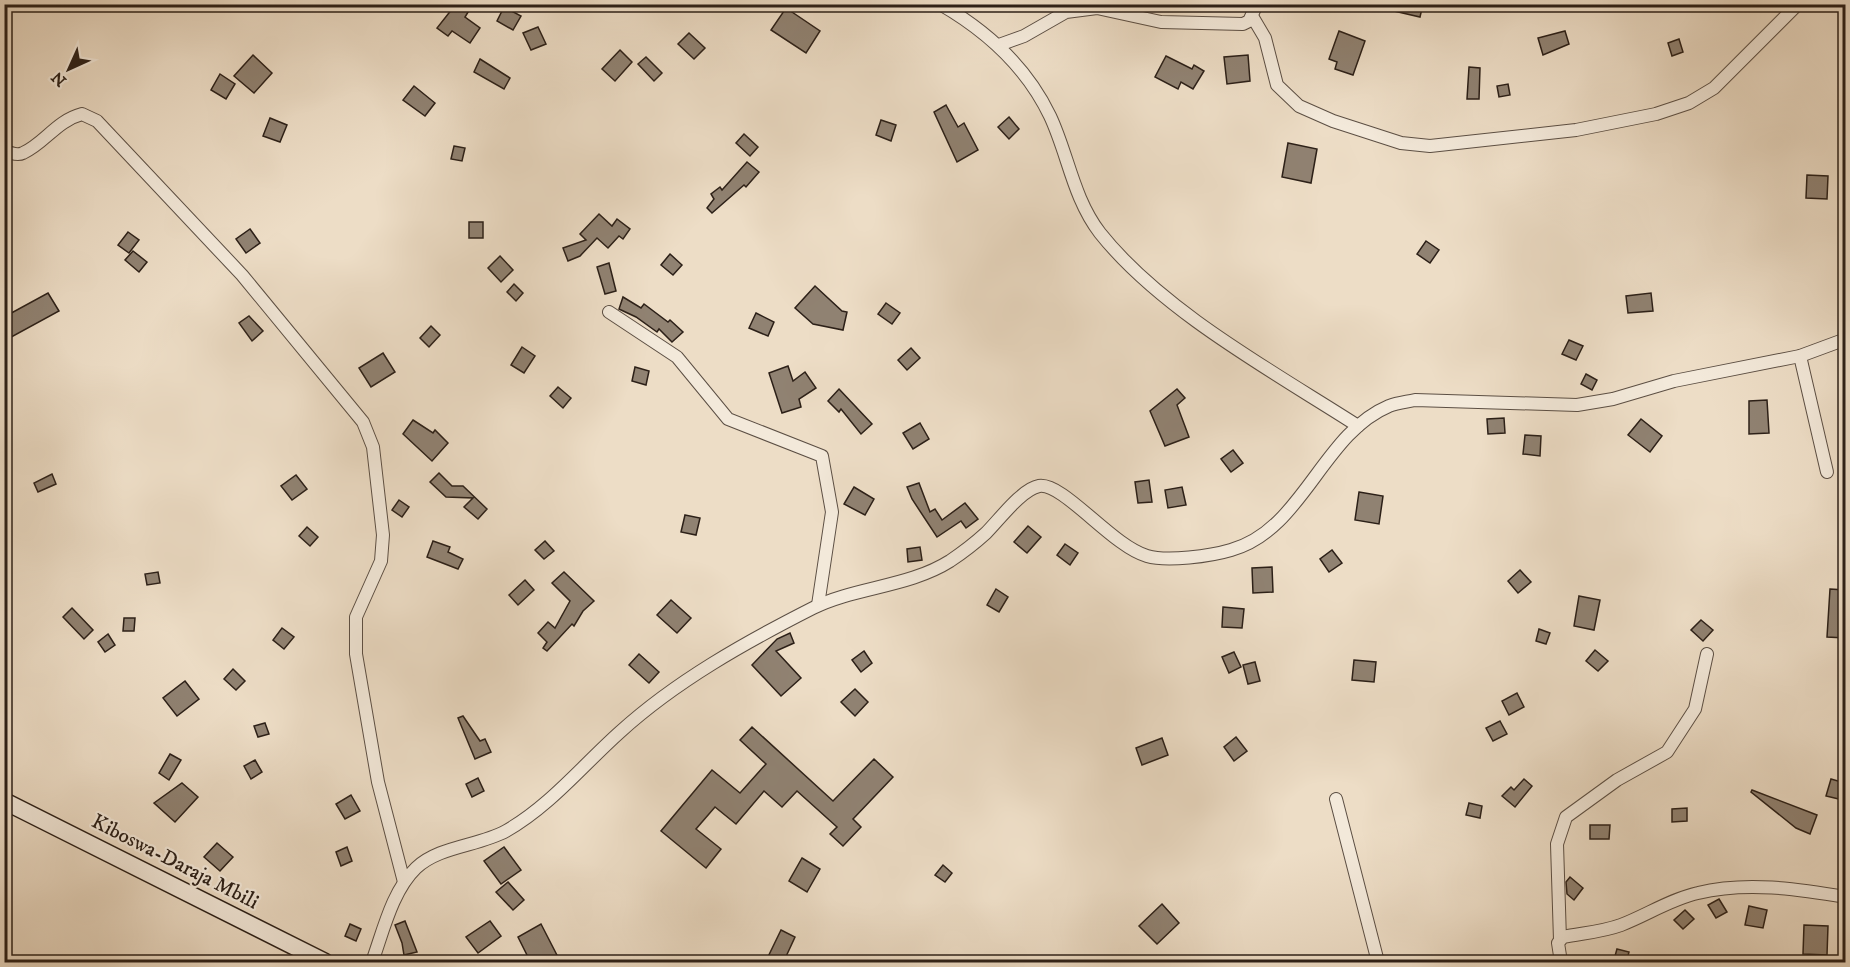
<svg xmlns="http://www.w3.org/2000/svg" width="1850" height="967" viewBox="0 0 1850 967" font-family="'IM FELL DW Pica',serif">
<rect width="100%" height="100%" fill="#edddc6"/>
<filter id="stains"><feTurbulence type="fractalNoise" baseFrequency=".00333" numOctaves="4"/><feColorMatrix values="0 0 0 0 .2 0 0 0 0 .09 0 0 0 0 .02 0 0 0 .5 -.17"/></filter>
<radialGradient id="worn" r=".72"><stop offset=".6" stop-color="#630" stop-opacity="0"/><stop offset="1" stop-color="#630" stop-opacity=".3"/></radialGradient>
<!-- building -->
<g fill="#908272" stroke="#2c2018" stroke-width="1.5">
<polygon points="456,4 473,4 465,17 480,28 470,43 452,31 448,36 437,28"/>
<polygon points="1386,4 1423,4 1420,17 1385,9"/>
<polygon points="504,7 521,16 513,30 497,21"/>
<polygon points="786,8 820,31 806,53 771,30"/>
<polygon points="538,27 546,44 531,50 523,33"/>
<polygon points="1339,31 1365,41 1353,75 1335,69 1337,62 1329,59"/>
<polygon points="1565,31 1569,44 1543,55 1538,38"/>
<polygon points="689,33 705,48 694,59 678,44"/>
<polygon points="1679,39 1683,52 1672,56 1668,43"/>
<polygon points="620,50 632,62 615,81 602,69"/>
<polygon points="253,55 272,73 254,93 234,76"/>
<polygon points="1248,55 1250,81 1227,84 1224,57"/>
<polygon points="1166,56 1192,69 1194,65 1204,71 1193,89 1181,82 1178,89 1155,77"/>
<polygon points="646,57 662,73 654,81 638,64"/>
<polygon points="480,59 510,78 504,89 474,72"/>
<polygon points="1469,67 1480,68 1479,99 1467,99"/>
<polygon points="220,74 235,84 226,99 211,90"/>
<polygon points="1508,84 1510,95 1499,97 1497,86"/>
<polygon points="414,86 435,103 425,116 403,100"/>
<polygon points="946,105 958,127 964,123 978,150 957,162 934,112"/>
<polygon points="1009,117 1019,129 1009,139 998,127"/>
<polygon points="270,118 287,125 280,142 263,136"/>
<polygon points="881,120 896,125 891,141 876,135"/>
<polygon points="744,134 758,147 750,156 736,143"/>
<polygon points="1288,143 1317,149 1311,183 1282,177"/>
<polygon points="454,146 465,148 462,161 451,159"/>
<polygon points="747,162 759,172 746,187 744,185 712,213 707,208 714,199 711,194 720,187 722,190"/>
<polygon points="1807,175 1828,176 1827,199 1806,198"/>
<polygon points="599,214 612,226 617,219 630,229 623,239 619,236 608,248 597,238 580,256 568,261 563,248 586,240 580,234"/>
<rect x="469" y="222" width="14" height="16"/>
<polygon points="250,229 260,243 246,253 236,239"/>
<polygon points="128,232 139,240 129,253 118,245"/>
<polygon points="1426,241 1439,250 1430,263 1417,254"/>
<polygon points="133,251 147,262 139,272 125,260"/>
<polygon points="670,254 682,265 673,275 661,265"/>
<polygon points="500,256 513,270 501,282 488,268"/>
<polygon points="609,263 616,291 605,294 597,267"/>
<polygon points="514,284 523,293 516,301 507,292"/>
<polygon points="815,286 842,311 847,312 843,330 813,324 795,308"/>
<polygon points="48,293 59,311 4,341 4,317"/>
<polygon points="1651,293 1653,311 1628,313 1626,296"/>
<polygon points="623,297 641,308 644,304 668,322 670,320 683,332 672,342 659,329 657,332 636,317 619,309"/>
<polygon points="886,303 900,313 892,324 878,314"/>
<polygon points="756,313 774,322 768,336 749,328"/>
<polygon points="249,316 263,331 252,341 239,323"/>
<polygon points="431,326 440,335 429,347 420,338"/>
<polygon points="1569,340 1583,346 1576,360 1562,354"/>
<polygon points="522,347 535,356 524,373 511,365"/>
<polygon points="911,348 920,358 907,370 898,360"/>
<polygon points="383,353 395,372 371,387 359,368"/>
<polygon points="788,366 793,381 805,372 816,388 799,399 801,407 782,413 769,373"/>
<polygon points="635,367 649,371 646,385 632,381"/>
<polygon points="1586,374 1597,380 1592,390 1581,384"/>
<polygon points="558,387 571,398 563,408 550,396"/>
<polygon points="839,389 872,424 861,434 841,409 839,412 828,401"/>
<polygon points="1177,389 1185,398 1177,405 1189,437 1165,446 1150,411"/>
<polygon points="1767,400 1769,433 1749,434 1749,401"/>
<polygon points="1504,418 1505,433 1488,434 1487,419"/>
<polygon points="1641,419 1662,436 1650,452 1628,435"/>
<polygon points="413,420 433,433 435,430 448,443 432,461 403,434"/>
<polygon points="920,423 929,439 913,449 903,433"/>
<polygon points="1525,435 1541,436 1540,456 1523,454"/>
<polygon points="1233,450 1243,463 1231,472 1221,459"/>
<polygon points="439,473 452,486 463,486 487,509 478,519 464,507 473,498 446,497 430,482"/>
<polygon points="52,474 56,484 38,492 34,483"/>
<polygon points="296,475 307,489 292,500 281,486"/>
<polygon points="1149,480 1152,502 1138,503 1135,482"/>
<polygon points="919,483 930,512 935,509 942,520 965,503 978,519 966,528 961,521 937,537 912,499 907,487"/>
<polygon points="854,487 874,499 865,515 844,504"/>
<polygon points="1182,487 1186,505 1168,508 1165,490"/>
<polygon points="1359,492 1383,496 1379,524 1355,520"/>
<polygon points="399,500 409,507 402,517 392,510"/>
<polygon points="685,515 700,518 696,535 681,532"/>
<polygon points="1028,526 1041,537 1027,553 1014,542"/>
<polygon points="307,527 318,537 310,546 299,536"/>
<polygon points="433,541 450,547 448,552 463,559 458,569 427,557"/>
<polygon points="545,541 554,551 544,559 535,550"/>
<polygon points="1065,544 1078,553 1070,565 1057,555"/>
<polygon points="920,547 922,560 908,562 907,549"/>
<polygon points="1332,550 1342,563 1329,572 1320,559"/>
<polygon points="1272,567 1273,592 1253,593 1252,568"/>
<polygon points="1520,570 1531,582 1518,593 1508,581"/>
<polygon points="158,572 160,583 147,585 145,574"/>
<polygon points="564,572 594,601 583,611 574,626 572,624 547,651 543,648 547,642 538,633 548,622 555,628 570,601 552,583"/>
<polygon points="525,580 534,590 518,605 509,595"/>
<polygon points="996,589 1008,597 999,612 987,605"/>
<polygon points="1830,589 1845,590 1845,638 1827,637"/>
<polygon points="1579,596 1600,600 1594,630 1574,626"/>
<polygon points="671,600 691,618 677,633 657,615"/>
<polygon points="1223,607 1244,609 1242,628 1222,627"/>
<polygon points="72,608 93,630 84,639 63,617"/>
<polygon points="124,618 135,618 134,631 123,631"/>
<polygon points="1701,620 1713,630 1703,641 1691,630"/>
<polygon points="282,628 294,637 284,649 273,640"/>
<polygon points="1539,629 1550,633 1546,644 1536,641"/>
<polygon points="790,633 794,643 776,651 801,678 781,696 752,665 777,639"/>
<polygon points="108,634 115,645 105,652 98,642"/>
<polygon points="1595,650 1608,661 1598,671 1586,661"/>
<polygon points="864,651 872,663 861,672 852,660"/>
<polygon points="1234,652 1241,667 1229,673 1222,657"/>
<polygon points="639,654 659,672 649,683 629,665"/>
<polygon points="1354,660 1376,662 1374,682 1352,680"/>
<polygon points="1255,662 1260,681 1248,684 1243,665"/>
<polygon points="233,669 245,681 236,690 224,679"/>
<polygon points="185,681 199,699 177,716 163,698"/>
<polygon points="855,689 868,702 855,716 841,702"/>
<polygon points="1517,693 1524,707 1509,715 1502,701"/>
<polygon points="463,716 480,741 485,739 491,752 475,759 458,718"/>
<polygon points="1500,721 1507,734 1493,741 1486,728"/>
<polygon points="265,723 269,734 258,737 254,726"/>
<polygon points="752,727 833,801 874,759 893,777 853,819 861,827 843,846 830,834 837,827 797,791 782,807 764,791 736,824 715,807 696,829 721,849 706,868 661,831 712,770 740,793 766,764 740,740"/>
<polygon points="1236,737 1247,751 1234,761 1224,747"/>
<polygon points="1162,738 1168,755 1142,765 1136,748"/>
<polygon points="170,754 181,760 169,780 159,773"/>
<polygon points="255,760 262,772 251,779 244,766"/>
<polygon points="478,778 484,791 472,797 466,784"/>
<polygon points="1524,779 1532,786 1515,807 1502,796 1511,787 1514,790"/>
<polygon points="1831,779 1845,783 1843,800 1826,796"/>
<polygon points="182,783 198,797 175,822 154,803"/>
<polygon points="1752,790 1817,815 1810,834 1796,828 1751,792"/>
<polygon points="351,795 360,811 345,819 336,804"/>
<polygon points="1469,803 1482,806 1480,818 1466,815"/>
<polygon points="1687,808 1687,821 1672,822 1672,809"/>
<polygon points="1590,825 1610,825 1609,839 1590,839"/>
<polygon points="217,843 233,857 220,871 204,857"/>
<polygon points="347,847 352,861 341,866 336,852"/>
<polygon points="504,847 521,870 501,884 484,861"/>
<polygon points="802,858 820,869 807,892 789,881"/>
<polygon points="943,865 952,873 945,882 935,875"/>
<polygon points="1570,877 1583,888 1574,900 1567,894 1566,882"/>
<polygon points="508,882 524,900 513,910 496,892"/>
<polygon points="1719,899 1727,912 1716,918 1708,905"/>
<polygon points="1162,904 1179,923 1157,944 1139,926"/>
<polygon points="1749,906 1767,910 1763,928 1745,925"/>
<polygon points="1685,910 1694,919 1683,929 1674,920"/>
<polygon points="405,921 417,952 404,955 402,943 395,925"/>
<polygon points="490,921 501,936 478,953 466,937"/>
<polygon points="350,924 361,929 356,941 345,936"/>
<polygon points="541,924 561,963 531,963 518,937"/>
<polygon points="1804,925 1828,926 1827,955 1803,954"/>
<polygon points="781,930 795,937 783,963 765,963"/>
<polygon points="1617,949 1629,952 1626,963 1613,963"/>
</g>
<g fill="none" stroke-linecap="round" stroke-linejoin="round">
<defs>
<g id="street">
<path d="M940,4c47,27 86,62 110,112 18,38 23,82 50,117 62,78 174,139 258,193"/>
<polyline points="1252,16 1265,38 1277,85 1299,106 1333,121 1401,143 1430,146 1576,130 1656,114 1689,103 1714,88 1798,4"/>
<polyline points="999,45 1024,36 1066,12 1097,8 1161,22 1243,24 1249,21 1257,4"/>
<path d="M4,150c6,3 13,6 19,3 22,-10 33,-32 59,-39l15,7 145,154 121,147 10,25 10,88 -2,26 -25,56v37l22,128 26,100"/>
<polyline points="609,312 677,357 728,419 822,456 832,512 818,605"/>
<polyline points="1800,356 1827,472"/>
<polyline points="1336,799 1378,962"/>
<polyline points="1560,940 1557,844 1566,817 1617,780 1667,752 1695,709 1707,654"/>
<path d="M372,962c11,-30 20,-71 44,-94 23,-22 63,-22 90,-37 44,-25 77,-66 114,-99 56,-51 126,-90 193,-124 42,-21 96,-21 137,-47 12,-8 25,-18 36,-28 13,-13 36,-44 53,-47 24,-4 73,60 108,70 20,6 64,0 84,-6 72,-20 91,-116 158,-144 8,-3 17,-4 26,-6l162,5 36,-6 61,-18 126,-25 46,-17"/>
<path d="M1561,962l-3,-19 5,-6c20,-4 39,-5 58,-12 26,-10 50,-26 77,-32 48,-12 100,-4 148,4"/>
</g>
<polyline id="secondary" points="4,801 325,962"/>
</defs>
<!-- street casing -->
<use href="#street" stroke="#5c4f44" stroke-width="14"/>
<!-- secondary casing -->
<use href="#secondary" stroke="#2c2018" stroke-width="19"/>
<!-- street -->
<use href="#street" stroke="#f3e9da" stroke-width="12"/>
<!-- secondary -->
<use href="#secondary" stroke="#f3e9da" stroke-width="16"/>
</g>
<g text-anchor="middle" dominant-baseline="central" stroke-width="4.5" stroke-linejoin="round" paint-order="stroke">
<!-- street labels -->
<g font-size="21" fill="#2c2018" stroke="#f3e9da">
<text transform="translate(175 862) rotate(27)">Kiboswa-Daraja Mbili</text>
</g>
</g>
<!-- margin -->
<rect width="1850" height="967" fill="none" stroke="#edddc6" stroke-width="24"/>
<rect x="6" y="6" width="1838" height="955" fill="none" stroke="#2c2018" stroke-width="3"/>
<rect x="12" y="12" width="1826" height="943" fill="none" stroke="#2c2018" stroke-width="1.5"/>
<!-- north arrow -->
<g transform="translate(69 69) rotate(225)" stroke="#f3e9da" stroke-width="4.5" paint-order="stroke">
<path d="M0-4.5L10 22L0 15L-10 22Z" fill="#2c2018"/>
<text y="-9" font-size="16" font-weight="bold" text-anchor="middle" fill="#2c2018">N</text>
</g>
<rect width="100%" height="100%" filter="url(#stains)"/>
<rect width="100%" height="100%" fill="url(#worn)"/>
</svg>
